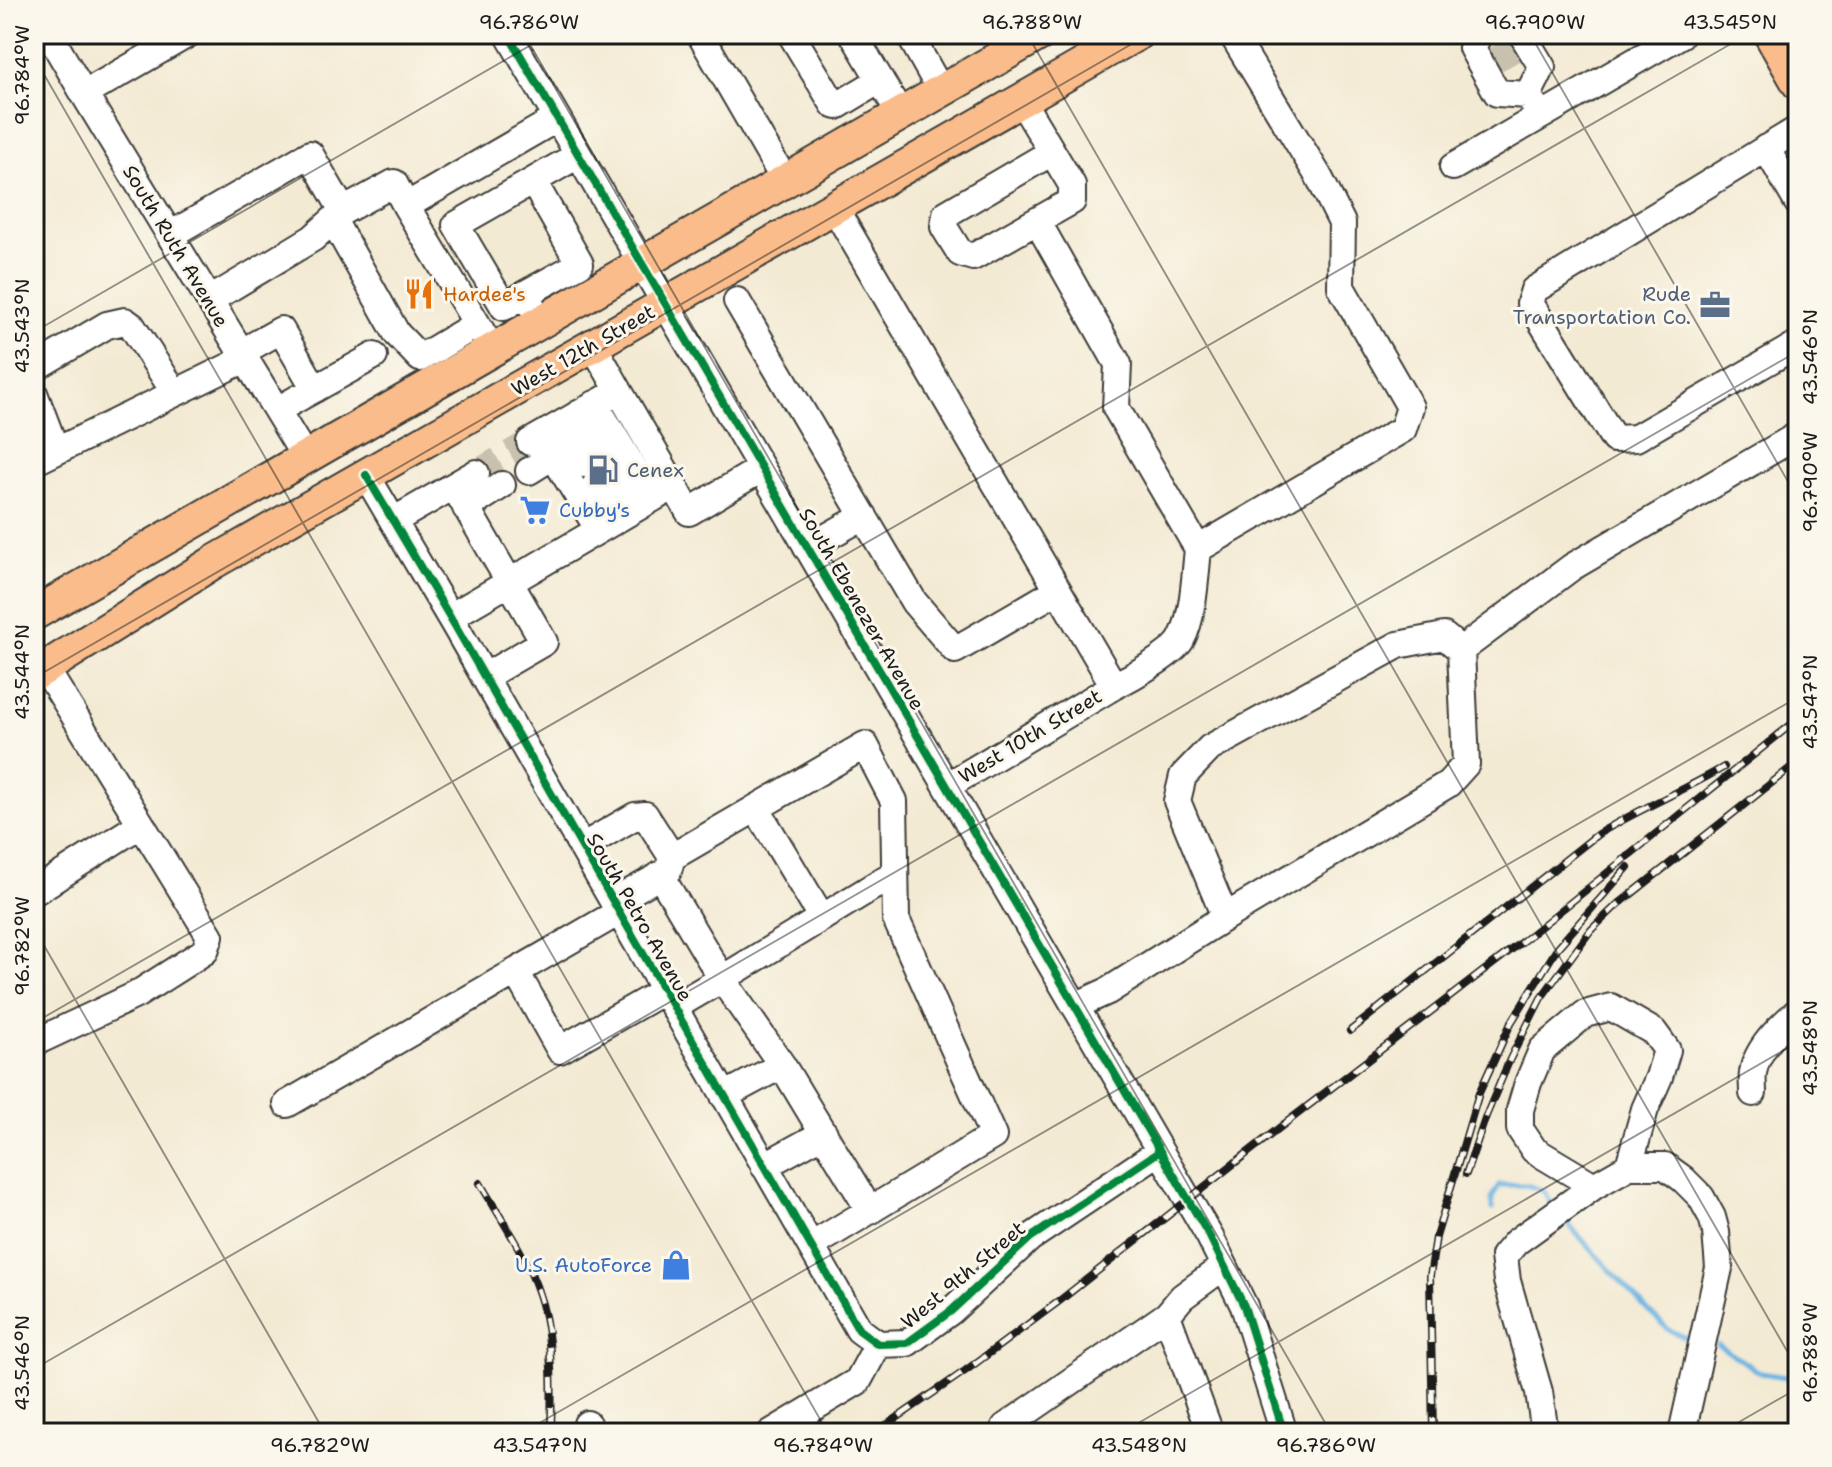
<svg xmlns="http://www.w3.org/2000/svg" width="1832" height="1467" font-family="'Shantell Sans',sans-serif">
  <style>
    .lines { fill: none; stroke-linecap: round; stroke-linejoin: round }
    .stream { stroke: #6bb4e3; stroke-width: 5 }
    .minor-tunnel { stroke: #c8c1ae; stroke-width: 26; stroke-dasharray: 26 13; stroke-linecap: butt }
    .minor-casing { stroke: #3c3b37; stroke-width: 30 }
    .major-casing { stroke: #3c3b37; stroke-width: 36 }
    .minor { stroke: #fff; stroke-width: 26 }
    .major { stroke: #f9bc8a; stroke-width: 32 }
    .rail-casing { stroke: #1c1c1c; stroke-width: 8 }
    .rail { stroke: #fbf7ec; stroke-width: 5; stroke-dasharray: 15; stroke-linecap: butt }
    .cycleway-casing { stroke: #fbf7ec; stroke-width: 13 }
    .cycleway { stroke: #00873e; stroke-width: 8 }
    .ticks { fill: none; stroke: #1c1c1c; stroke-width: 2; stroke-opacity: 0.45 }
    .labels { text-anchor: middle; dominant-baseline: central; stroke-width: 6; stroke-linejoin: round; paint-order: stroke }
    .street-label { font-size: 20px; fill: #1c1c1c; stroke: #fbf7ec }
    .food-label { font-size: 20px; fill: #c56008; stroke: #fbf7ec; text-anchor: start }
    .service-label { font-size: 20px; fill: #4e5e75; stroke: #fbf7ec; text-anchor: end }
    .shop-label { font-size: 20px; fill: #366cbe; stroke: #fbf7ec; text-anchor: start }
    .neatline { fill: none; stroke: #1c1c1c; stroke-width: 3 }
    .ticks-label { font-size: 20px; text-anchor: middle; fill: #1c1c1c }
  </style>
  <rect width="100%" height="100%" fill="#fbf7ec"/>
  <filter id="ink" filterUnits="userSpaceOnUse"><feTurbulence type="fractalNoise" baseFrequency=".0125" numOctaves="2"/><feDisplacementMap in="SourceGraphic" scale="16" xChannelSelector="R" yChannelSelector="G"/><feConvolveMatrix kernelMatrix="1 2 1 2 8 2 1 2 1" color-interpolation-filters="sRGB"/></filter>
  <filter id="wash" filterUnits="userSpaceOnUse"><feTurbulence type="fractalNoise" baseFrequency=".006" numOctaves="4" result="noise"/><feDisplacementMap in="SourceGraphic" scale="32" xChannelSelector="R" yChannelSelector="G"/><feGaussianBlur stdDeviation="1.8" result="paint"/><feColorMatrix in="noise" values="0 0 0 0 0 0 0 0 0 0 0 0 0 0 0 0 0 1.4 0 .05"/><feComposite in="paint" operator="in"/></filter>
  <g filter="url(#wash)">
    <rect width="100%" height="100%" fill="#f3ead3"/>
    <g class="lines">
      <path class="stream" d="M1492 1209V1197L1499 1185H1527L1544 1191 1551 1204
        M1566 1222 1649 1312 1669 1330 1687 1338
        M1718 1345 1761 1373 1798 1379"/>
    </g>
  </g>
  <g filter="url(#ink)">
    <g class="lines">
      <path class="minor-tunnel" d="M1506 39 1519 61
        M1490 48 1503 70
        M476 473 530 442"/>
      <g class="minor-casing">
        <path id="minor" d="M49 34 84 94 305 457
          M508 34 1210 1237 1244 1306 1284 1433
          M700 34 785 181
          M791 34 834 105 837 106 880 80
          M853 34 901 115
          M909 34 941 91
          M1479 34 1472 48 1497 93 1528 95
          M1522 34 1542 67 1528 95 1536 108
          M84 94 188 34
          M1021 100 1072 185V201L973 257 960 253 944 227 946 214 1052 152
          M1798 129 1534 290 1530 303 1614 439 1636 438 1798 344
          M1766 148 1798 203
          M1453 167 1682 34
          M834 207 1114 686
          M333 220 397 334 420 358 477 324
          M1037 221 1118 364 1116 408 1198 549
          M170 235 310 154 343 211
          M525 294 504 307 456 225 533 181
          M210 300 313 238 343 211 394 183 406 206
          M737 301 914 602 955 650 1058 590
          M541 322 525 294 580 264 533 181 578 155
          M492 349 406 206 556 119
          M242 352 281 330 315 389
          M34 368 107 325 125 321 132 326 175 393
          M34 393 56 451
          M595 404 652 499
          M277 410 374 356
          M578 414 602 453
          M560 425 583 464
          M541 436 599 530
          M530 442 619 391 593 345
          M34 462 245 359
          M529 471 553 456
          M613 473 635 509
          M366 475 454 624 859 1330 878 1344 907 1343 951 1311 1030 1238 1160 1151
          M596 484 617 519
          M454 486 544 642 484 677
          M674 486 689 512 761 469
          M466 508 502 485
          M393 521 476 473
          M807 548 864 516
          M450 617 674 486 619 391
          M1461 650 1572 567 1798 435
          M947 786 1114 686C1130 678 1172 655 1181 640 1194 616 1195 576 1198 549L1403 429 1410 407 1341 287 1342 223 1319 177 1232 34
          M756 808 822 918
          M582 847 635 816 645 815 672 857 668 871 613 902
          M672 857 865 745 894 801 896 919 993 1136 811 1246
          M660 875 722 979 674 1007
          M34 892 141 824
          M516 972 560 1050 665 990
          M1075 1006 1108 991 1225 917 1448 784 1466 764 1461 650 1444 636 1398 645 1210 748 1183 776 1177 801 1225 917
          M34 1039 40 1040 136 995 205 951 210 936 45 668
          M782 1065 870 1211
          M1753 1093C1753 1086 1752 1079 1753 1073 1756 1049 1781 1026 1798 1011
          M724 1096 782 1065 722 979 895 873
          M287 1104 619 912
          M764 1166 824 1133
          M1594 1186 1534 1150 1520 1129V1110L1528 1083 1542 1050 1585 1014 1611 1007 1654 1032 1667 1050 1659 1077 1645 1109 1629 1166
          M587 1424 593 1433
          M771 1433 858 1381 878 1344
          M1008 1433 1005 1427 1167 1315
          M1210 1433 1167 1315 1182 1297 1224 1266
          M1545 1433 1539 1392 1507 1281 1504 1256 1516 1242 1594 1186 1629 1166H1665L1683 1179 1701 1197 1712 1217 1716 1232 1719 1268 1682 1433"/>
      </g>
      <g class="major-casing">
        <path id="major" d="M1770 34 1798 83
          M34 614 1040 34
          M34 675 214 562 1137 34"/>
      </g>
      <use href="#minor" class="minor"/>
      <use href="#major" class="major"/>
      <g class="rail-casing">
        <path id="rail" d="M1350 1031 1598 834C1639 809 1683 791 1724 767
          M1466 1174 1486 1116 1510 1059 1541 998 1591 930 1615 907 1798 762
          M480 1183C502 1221 530 1260 542 1304 553 1343 552 1392 551 1433
          M875 1433 965 1371 1058 1302 1283 1125 1524 940 1798 719
          M1433 1433 1430 1276 1436 1237 1479 1093 1511 1023 1558 947 1628 867"/>
      </g>
      <use href="#rail" class="rail"/>
      <g class="cycleway-casing">
        <path id="cycleway" d="M508 34 1210 1237 1244 1306 1284 1433
          M366 475 454 624 859 1330 878 1344 907 1343 951 1311 1030 1238 1160 1151"/>
      </g>
      <use href="#cycleway" class="cycleway"/>
    </g>
  </g>
  <path class="ticks" d="M524 34 1331 1433M1027 34 1798 1370M1530 34 1798 499M34 57 828 1433M34 332 550 34M34 678 1149 34M34 928 325 1433M34 1023 1748 34M34 1369 1798 351M522 1433 1798 697M1121 1433 1798 1042M1720 1433 1798 1388"/>
  <defs>
    <g id="restaurant-bare" transform="scale(2.4)"><path d="M-5-6h1v4h1v-4h1v4h1v-4h1v5L-1.5 .5V6h-2V.5L-5-1ZM5-6V6H3V1.5H1.5Q1.5-4 5-6Z" fill="#e8710a" stroke="#fbf7ec" stroke-width="2.5" paint-order="stroke"/></g>
    <g id="office-bare" transform="scale(2.4)"><path d="M-6-3h4V-5.5h4V-3h4V5H-6ZM-1-4.5V-3h2v-1.5ZM-6 0V1H6V0Z" fill="#5c6f8a" stroke="#fbf7ec" stroke-width="2.5" paint-order="stroke"/></g>
    <g id="fuel-bare" transform="scale(2.4)"><path d="M-5.5-6h7V0h2V4h1.3V-2.5L3-4.5l.8-.8L6-3V5H2.5V1h-1V6h-7ZM-4.2-4.7v3.2H.2V-4.7Z" fill="#5c6f8a" stroke="#fbf7ec" stroke-width="2.5" paint-order="stroke"/></g>
    <g id="supermarket-bare" transform="scale(2.4)"><path d="M-6-5.5h2.5l.6 2H6L4.5 2H-2.5L-4.4-4H-6ZM-1.5 3.2a1.3 1.3 0 1 0 .1 0ZM3 3.2a1.3 1.3 0 1 0 .1 0Z" fill="#3f7fe0" stroke="#fbf7ec" stroke-width="2.5" paint-order="stroke"/></g>
    <g id="shop-bare" transform="scale(2.4)"><path d="M-5-2.5h2.3a2.7 3.5 0 0 1 5.4 0H5L5.5 6h-11ZM-1.5-2.5h3a1.5 2.3 0 0 0-3 0Z" fill="#3f7fe0" stroke="#fbf7ec" stroke-width="2.5" paint-order="stroke"/></g>
  </defs>
  <g fill-rule="evenodd">
    <use href="#restaurant-bare" x="419" y="294"/>
    <use href="#office-bare" x="1715" y="305"/>
    <use href="#fuel-bare" x="603" y="470"/>
    <use href="#supermarket-bare" x="535" y="510"/>
    <use href="#shop-bare" x="676" y="1265"/>
  </g>
  <g class="labels">
    <g class="street-label">
      <text transform="translate(176 246) rotate(59)">South Ruth Avenue</text>
      <text transform="translate(583 350) rotate(-30)">West 12th Street</text>
      <text transform="translate(862 609) rotate(60)">South Ebenezer Avenue</text>
      <text transform="translate(1030 736) rotate(-31)">West 10th Street</text>
      <text transform="translate(640 917) rotate(60)">South Petro Avenue</text>
      <text transform="translate(963 1275) rotate(-40)">West 9th Street</text>
    </g>
    <g class="food-label">
      <text x="443" y="294">Hardee's</text>
    </g>
    <g class="service-label">
      <text x="1691" y="294">Rude<tspan x="1691" dy="23">Transportation Co.</tspan></text>
      <text x="627" y="470" text-anchor="start">Cenex</text>
    </g>
    <g class="shop-label">
      <text x="559" y="510">Cubby's</text>
      <text x="652" y="1265" text-anchor="end">U.S. AutoForce</text>
    </g>
  </g>
  <rect width="1832" height="1467" fill="none" stroke="#fbf7ec" stroke-width="88"/>
  <rect x="44" y="44" width="1744" height="1379" class="neatline"/>
  <g class="ticks-label">
    <text x="529" y="29">96.786°W</text>
    <text x="1032" y="29">96.788°W</text>
    <text x="1535" y="29">96.790°W</text>
    <text x="1730" y="29">43.545°N</text>
    <text transform="translate(22 75) rotate(-90)" y="7">96.784°W</text>
    <text transform="translate(22 326) rotate(-90)" y="7">43.543°N</text>
    <text transform="translate(1810 357) rotate(-90)" y="7">43.546°N</text>
    <text transform="translate(1810 482) rotate(-90)" y="7">96.790°W</text>
    <text transform="translate(22 672) rotate(-90)" y="7">43.544°N</text>
    <text transform="translate(1810 702) rotate(-90)" y="7">43.547°N</text>
    <text transform="translate(22 946) rotate(-90)" y="7">96.782°W</text>
    <text transform="translate(1810 1048) rotate(-90)" y="7">43.548°N</text>
    <text transform="translate(1810 1353) rotate(-90)" y="7">96.788°W</text>
    <text transform="translate(22 1363) rotate(-90)" y="7">43.546°N</text>
    <text x="320" y="1452">96.782°W</text>
    <text x="540" y="1452">43.547°N</text>
    <text x="823" y="1452">96.784°W</text>
    <text x="1139" y="1452">43.548°N</text>
    <text x="1326" y="1452">96.786°W</text>
  </g>
</svg>
